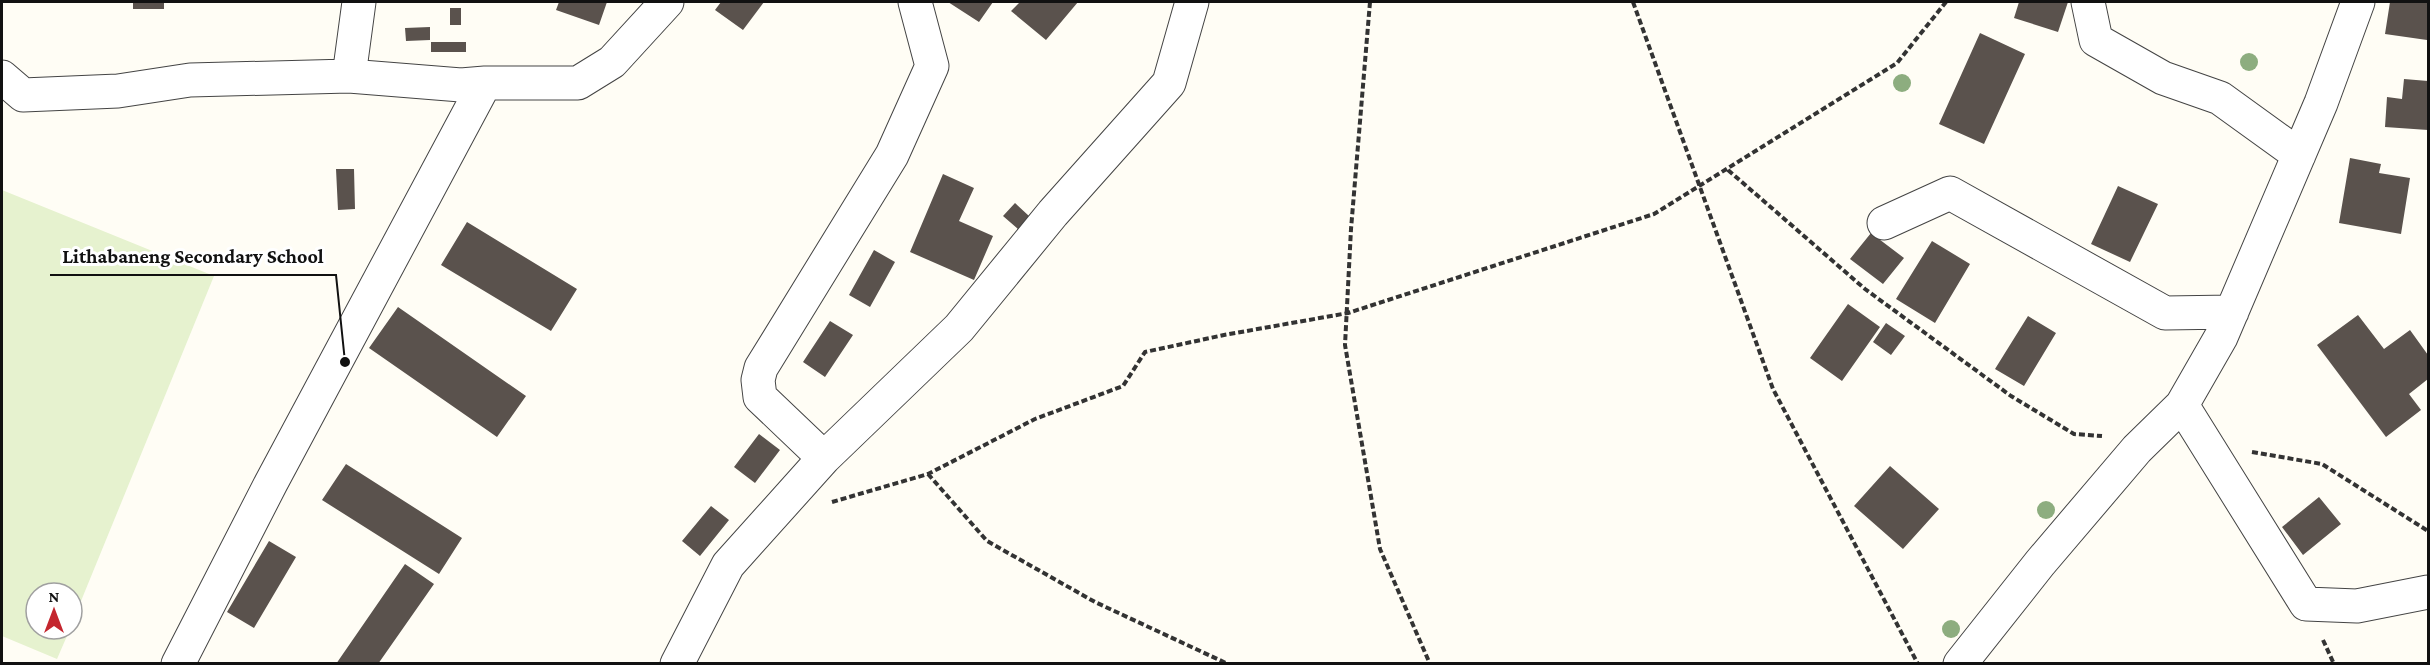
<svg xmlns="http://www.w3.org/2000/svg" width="2430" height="665" font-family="'Crimson Pro',serif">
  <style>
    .pitch { fill: #e6f2cf }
    .building { fill: #5a524d }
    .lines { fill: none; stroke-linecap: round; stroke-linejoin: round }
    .street-casing { stroke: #444; stroke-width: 35 }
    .path { stroke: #333; stroke-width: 4; stroke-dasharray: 6 3; stroke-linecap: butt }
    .street { stroke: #fff; stroke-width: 33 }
    .tree { fill: #8dad7f }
    .leader { fill: none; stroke: #111; stroke-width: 2 }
    .callout-dot { fill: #111; stroke: #fff; stroke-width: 2 }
    .callout-label { font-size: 20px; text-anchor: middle; font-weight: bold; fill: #111; stroke: #fff; stroke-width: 6; stroke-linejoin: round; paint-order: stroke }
  </style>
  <rect width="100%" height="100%" fill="#fffdf5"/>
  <path class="pitch" d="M2 190 214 276 72 623V593H36V629H70L57 659 2 636Z"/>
  <path class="building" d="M133 2H164V9H133Z
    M559 2H607L599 25 556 10Z
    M721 2H764L743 30 715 10Z
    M948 2H993L979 22Z
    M1020 2H1078L1046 40 1011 11Z
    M2019 2H2068L2058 32 2014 18Z
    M2390 2H2428L2427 40 2385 34Z
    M450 8H461V25H450Z
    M430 27V40L406 41 405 28Z
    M1980 33 2025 54 1984 144 1939 124Z
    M431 42H466V52H431Z
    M2404 79 2428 81V130L2385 127 2387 97 2402 99Z
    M2350 158 2381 164 2379 173 2410 178 2401 234 2339 223Z
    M336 169H354L355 209 338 210Z
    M943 174 974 188 959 221 993 236 974 280 910 252Z
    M2118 186 2158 204 2130 262 2091 244Z
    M1015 203 1029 216 1018 229 1003 216Z
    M467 222 577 289 551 331 441 265Z
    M1871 233 1904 258 1883 284 1850 259Z
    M1932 241 1970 264 1935 323 1896 299Z
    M874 250 895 262 870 307 849 295Z
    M1848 304 1880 327 1842 381 1810 358Z
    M398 307 526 396 497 437 369 348Z
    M2358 315 2384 349 2410 330 2428 355V379L2409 394 2421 410 2386 437 2317 345Z
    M2028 316 2056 333 2024 386 1995 369Z
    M830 321 853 335 825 377 803 362Z
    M1886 323 1905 336 1891 355 1873 342Z
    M759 434 780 450 755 483 734 467Z
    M346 464 462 538 439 574 322 500Z
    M1890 466 1939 509 1903 549 1854 506Z
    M2319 497 2341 524 2303 555 2282 527Z
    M711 506 729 520 700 556 682 541Z
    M269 541 296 557 254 628 227 612Z
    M405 564 434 584 378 664H336Z"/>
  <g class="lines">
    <g class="street-casing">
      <path id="street" d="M2088 2 2096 40 2163 78 2220 98 2299 155
        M349 76 359 2
        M2 77 23 95 118 91 190 80 349 76 461 85 485 83H578L612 62 667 2
        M1884 223 1950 193 2165 313 2232 312
        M2182 405 2306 604 2357 606 2428 592
        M824 458 760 397 758 380 761 368 892 155 932 66 915 2
        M178 664 271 483 485 83
        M677 664 728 565 824 458 959 328 1053 213 1169 83 1192 2
        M1960 664 2040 563 2137 449 2182 405 2221 337 2321 103 2358 2"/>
    </g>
    <path class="path" d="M1370 2 1351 229 1345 345 1380 549 1430 664
      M1633 2 1773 389 1918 664
      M1728 170 1865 289 2011 396 2074 434 2102 436
      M2252 452 2322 464 2428 531
      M928 474 987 541 1095 602 1228 664
      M832 502 928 474 1035 419 1123 386 1145 352 1224 335 1348 313 1654 214 1897 63 1946 2
      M2323 640 2334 664"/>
    <use href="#street" class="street"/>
  </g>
  <g class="tree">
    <circle cx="2249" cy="62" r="9"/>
    <circle cx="1902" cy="83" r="9"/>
    <circle cx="2046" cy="510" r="9"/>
    <circle cx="1951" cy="629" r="9"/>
  </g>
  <path class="leader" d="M345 362L336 275H50"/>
  <circle class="callout-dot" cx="345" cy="362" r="6"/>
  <g class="callout-label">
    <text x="193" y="263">Lithabaneng Secondary School</text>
  </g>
  <rect width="2430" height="665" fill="none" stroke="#111111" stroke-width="6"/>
  <g transform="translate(54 611)"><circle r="28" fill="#ffffff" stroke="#a0a0a0" stroke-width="1.5"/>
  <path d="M0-4.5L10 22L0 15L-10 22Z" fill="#c4262e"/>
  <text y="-9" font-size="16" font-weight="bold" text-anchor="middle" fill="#111111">N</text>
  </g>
</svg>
